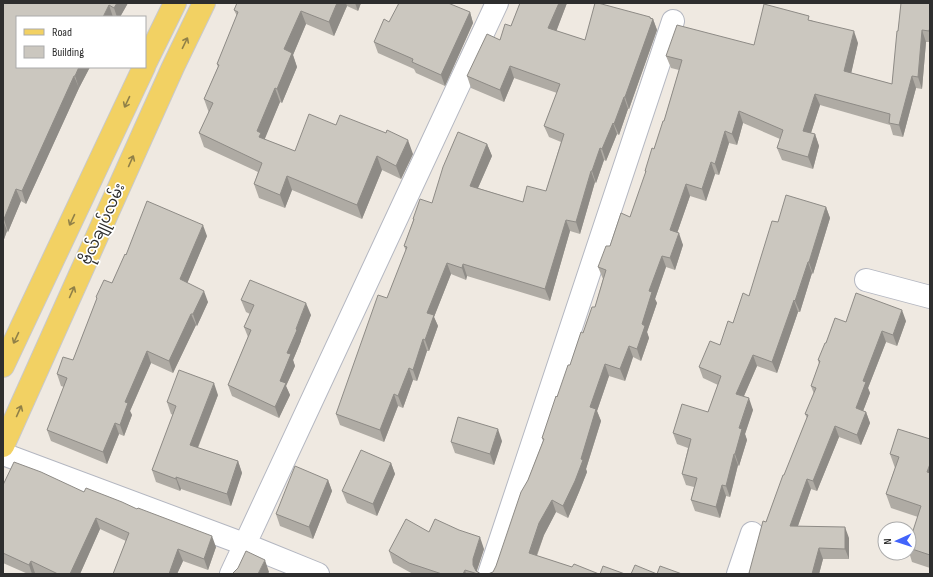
<svg xmlns="http://www.w3.org/2000/svg" width="933" height="577" font-family="'Sofia Sans Condensed','Noto Sans Myanmar',sans-serif">
  <style>
    .lines { fill: none; stroke-linecap: round; stroke-linejoin: round }
    .minor-casing { stroke: #b4b7c1; stroke-width: 24 }
    .major-casing { stroke: #c9c9c9; stroke-width: 24 }
    .minor { stroke: #fff; stroke-width: 22 }
    .major { stroke: #f2d163; stroke-width: 22 }
    .wall { fill: #afaba4 }
    .shaded-wall { fill: #8e8b86 }
    .building { fill: #cbc7bf; stroke: #8e8b86 }
    .oneway { stroke: #908048 }
    .labels { text-anchor: middle; dominant-baseline: central; stroke-width: 3.5; stroke-linejoin: round; paint-order: stroke }
    .street-label { font-size: 15px; fill: #2e2e2e; stroke: #fff }
  </style>
  <rect width="100%" height="100%" fill="#efe9e1"/>
  <g class="lines">
    <g class="minor-casing">
      <path id="minor" d="M866 280 930 297
        M3 454 244 544 318 574
        M231 574 497 3
        M489 574 673 21
        M738 574 752 533"/>
    </g>
    <g class="major-casing">
      <path id="major" d="M145 64 175 3
        M3 366 144 67
        M3 446 173 67 204 3"/>
    </g>
    <use href="#minor" class="minor"/>
    <use href="#major" class="major"/>
  </g>
  <path class="wall" d="M3 3H128L120 17H17L90 67 79 88 26 204 21 201 8 232 7 231 3 242Z
    M237 3H361L358 11 347 6 334 36 306 24 293 55 297 67 282 103 280 102 264 139 295 151 336 125 413 154 401 179 382 170 362 219 292 190 285 208 259 198 254 184 258 172 204 147 199 133 209 113 204 99 218 67 217 64 237 16 234 10Z
    M520 3H567L556 31 585 40 651 18 653 19 657 30 629 109H628L619 135 617 134 606 161 604 160 596 183 595 182 580 234 570 231 550 301 467 276 466 280 451 274 434 317 438 326 429 351H427L417 381 413 380 403 408 398 406 384 442 340 425 336 414 387 298 406 251 404 246 413 221V219L432 203 487 144 492 156 478 188 523 202 546 191 561 142 549 137 544 126 557 93 514 78 504 102 471 88 467 76 500 40 511 26Z
    M930 3V42H926L922 89 916 88 903 137 893 135 890 125 820 105 811 133 815 134 819 146 813 169 782 160 777 148 780 139 743 123 737 145 729 143 719 175 715 174 706 201 690 196 677 233 683 245 675 270 666 267 655 299 657 303 647 332 649 338 641 361 633 357 625 381 609 376 597 411 601 421 586 469 587 472 579 492 568 518 556 512 544 535 537 556 572 567 493 572 496 566 528 480 543 441 542 438 557 397 583 333 595 307 603 279 598 267 610 246 630 217 646 174 645 171 654 149 664 121 679 70 671 68 666 56 754 45 811 20 858 43 851 73 892 84 898 31Z
    M470 12 473 23 445 86 416 73 414 69 378 53 374 42 389 22Z
    M826 207 830 218 813 274 812 273 800 312H798L777 373 757 366 744 396 753 410 745 434 747 440 739 466 738 465 730 497 726 496 720 518 695 511 691 500 694 487 686 485 682 474 688 448 677 444 673 433 708 412 718 385 703 378 699 367 720 345 749 296 778 222Z
    M207 236 187 283 208 302 197 326 196 325 173 373 151 363 130 411 132 415 124 436 119 434 107 464 51 441 47 430 64 387 61 386 57 374 73 360 97 299 96 297 112 283 126 255Z
    M241 300 311 315 301 340V341L293 360 295 366 286 386 290 395 279 418 232 396 228 385 248 337 244 327 250 314 246 312Z
    M906 321 897 346 886 342 868 388 870 393 863 411 866 412 870 423 861 445 839 437 817 491 811 489 798 526 849 538V559H823L819 574H749V573L766 522 807 418 805 414 814 394 811 386 819 364 818 360 826 343 846 322Z
    M218 395 198 448 238 461 242 473 231 506 181 489 180 491 156 482 152 470 173 415 171 414 167 402Z
    M930 439V568L912 562 909 552V543L918 517 891 508 886 494 895 468 890 454Z
    M502 441 494 465 455 453 451 442Z
    M391 463 395 474 377 516 347 503 342 491Z
    M328 480 332 491 313 539 280 526 276 514Z
    M3 485 84 492 216 547 208 570 183 561 177 574H113L126 541 100 529 80 574H38L35 573 34 574H28L3 563Z
    M429 532 484 549 477 570V572L481 574H413L393 563 389 551Z"/>
  <path class="shaded-wall" d="M117 3H128L120 17H117L114 8Z
    M337 3H346L347 6 334 36 329 22Z
    M355 3H361L358 11Z
    M559 3H567L553 40 548 28Z
    M109 5 113 17H103Z
    M301 11 306 24 293 55 297 67 282 103 277 89 284 49Z
    M470 12 473 23 445 86 441 75Z
    M650 17 652 21 653 19 657 30 629 109 625 97Z
    M922 30 926 42 922 89 918 77Z
    M854 31 858 43 849 83 844 71Z
    M510 66 514 78 504 102 500 90Z
    M79 67H90L79 88 75 76Z
    M74 76 79 88 26 204 22 191Z
    M912 76 916 88 903 137 899 125Z
    M275 88 280 102 264 141V151L257 131Z
    M815 94 820 105 808 142 803 131Z
    M624 97 628 109 619 135 614 124Z
    M739 111 743 123 737 145 732 134Z
    M613 123 617 134 606 161 602 149Z
    M725 131 729 143 719 175 715 164Z
    M815 134 819 146 813 169 808 157Z
    M408 140 413 154 401 179 396 166Z
    M487 144 492 156 474 197 470 186Z
    M600 148 604 160 596 183 592 171Z
    M377 156 382 170 362 219 357 205Z
    M711 162 715 174 706 201 702 189Z
    M591 171 595 182 580 234 576 222Z
    M287 176 292 190 285 208 280 195Z
    M686 184 690 196 674 242 670 230Z
    M16 189 21 201 8 232 4 219Z
    M826 207 830 218 813 274 809 262Z
    M3 220 7 231 3 242Z
    M566 220 570 231 550 301 545 289Z
    M203 225 207 236 184 291 180 279Z
    M679 233 683 245 675 270 670 258Z
    M662 256 666 267 655 299 657 303 647 332 649 338 641 361 637 349 649 291Z
    M808 262 812 273 800 312 795 301Z
    M447 263 451 274 434 317 438 326 429 351 425 340 427 313Z
    M463 264 467 276 466 280 462 268Z
    M204 291 208 302 197 326 193 314Z
    M794 300 798 312 777 373 772 362Z
    M306 303 311 315 301 340V341L293 360 295 366 286 386 290 395 279 418 275 407 280 381 287 353Z
    M902 310 906 321 897 346 893 335Z
    M191 314 196 325 173 373 169 361Z
    M882 331 886 342 868 388 870 393 860 419 856 408 863 381Z
    M423 339 427 351 417 381 413 370Z
    M629 346 633 357 625 381 620 369Z
    M147 351 151 363 130 411 132 415 124 436 120 425 125 402Z
    M753 355 757 366 740 405 736 394Z
    M605 364 609 376 597 411 601 421 586 469 587 472 579 492 568 518 563 506 590 407Z
    M409 368 413 380 403 408 398 396Z
    M214 383 218 395 194 457 190 445Z
    M394 394 398 406 384 442 380 430Z
    M749 398 753 410 745 434 747 440 739 466 735 454 739 428Z
    M866 412 870 423 861 445 857 435Z
    M115 423 119 434 107 464 103 452Z
    M835 426 839 437 817 491 813 481Z
    M498 429 502 441 494 465 490 454Z
    M734 454 738 465 730 497 726 486Z
    M238 461 242 473 231 506 227 494Z
    M391 463 395 474 377 516 373 504Z
    M930 464V479L927 472Z
    M176 477 181 489 180 491 176 479Z
    M807 479 811 489 794 537 790 526Z
    M328 480 332 491 313 539 309 527Z
    M722 485 726 496 720 518 716 507Z
    M552 500 556 512 544 535 533 565 529 553 539 523Z
    M96 518 100 529 80 574H70Z
    M845 527 849 538V559L845 549Z
    M212 536 216 547 208 570 204 559Z
    M480 537 484 549 477 570V574L473 565V559Z
    M819 548 823 559 819 574H812Z
    M178 549 183 561 177 574H169Z
    M265 560 269 572 268 574H258Z
    M31 561 35 573 34 574H32L29 565Z
    M465 570 466 574H463Z"/>
  <path class="building" d="M3 3H117L114 8 109 5 103 17H17V67H79L75 76H74L22 191 16 189 4 219H3Z
    M237 3H337L329 22 301 11 284 49 292 53 277 89 275 88 257 131 261 133 259 137 295 151 309 114 336 125 340 115 386 133 387 130 408 140 396 166 377 156 357 205 287 176 280 195 254 184 262 163 199 133 213 103 204 99 219 65 217 64 238 12 234 10Z
    M399 3H448L470 12 441 75 412 62 413 59 374 42 384 19 389 22Z
    M520 3H559L548 28 585 40 595 3H598L650 17V18L653 19 625 97H624L614 124 613 123 602 149 600 148 592 171H591L576 222 566 220 545 289 463 264 462 268 447 263 427 313 434 315 425 340 423 339 413 370 409 368 398 396 394 394 380 430 336 414 378 295 387 298 407 247 404 246 414 219H413L420 199 432 203 443 167 458 132 487 144 470 186 523 202 527 186 546 191 564 134 544 126 560 84 510 66 500 90 467 76 487 34 500 40 505 24 511 26Z
    M901 3H930V27L929 31 922 30 918 77 912 76 899 125 889 123 890 114 815 94 803 131 815 134 808 157 777 148 783 130 739 111 732 134 725 131 715 164 711 162 702 189 686 184 670 230 679 233 670 258 662 256 649 291 652 292 642 324 645 326 637 349 629 346 620 369 605 364 590 407 596 409 581 459 583 460 575 481 563 506 552 500 539 523 529 553 572 567 574 564 599 574H488L493 572 496 566 521 492 528 480 544 439 542 438 556 396 557 397 568 365H570L581 332 583 333 592 307H595L606 270 598 267 606 246H610L621 213 630 217 646 171H645L652 148 654 149 663 121H664L682 60 666 56 677 25 754 45 764 4 809 16 808 20 854 31 844 71 892 84 897 31H898Z
    M786 195 826 207 809 262H808L795 301 794 300 772 362 753 355 736 394 749 398 739 428 742 429 735 454H734L726 486 722 485 716 507 691 500 697 478 682 474 691 439 673 433 682 404 708 412 721 376 699 367 710 341 720 345 728 321 733 323 743 293 749 296 772 221 778 222Z
    M147 201 203 225 180 279 204 291 193 314H191L169 361 147 351 125 402 128 403 120 425 115 423 103 452 47 430 67 378 57 374 63 357 73 360 97 298 96 297 104 280 112 283 125 254 126 255Z
    M250 280 306 303 296 329 297 330 287 353 291 354 280 381 286 383 275 407 228 385 251 330 244 327 254 305 241 300Z
    M856 293 902 310 893 335 882 331 863 381 866 382 856 408 866 412 857 435 835 426 813 481 807 479 790 526 845 527V549L819 548 812 574H752L749 573 763 521 766 522 783 475H784L808 415 805 414 816 388 811 386 820 361 818 360 825 343H826L835 318 846 322Z
    M179 370 214 383 190 445 238 461 227 494 176 477V479L152 470 176 406 167 402Z
    M458 417 498 429 490 454 451 442Z
    M898 429 930 439V464L927 472 930 473V555L909 548V543L921 506 886 494 899 457 890 454Z
    M361 450 391 463 373 504 342 491Z
    M14 462 41 472 84 492 86 488 122 502 137 509 138 508 212 536 204 559 178 549 169 574H113L129 533 96 518 70 574H58L31 561 29 565 3 553V485Z
    M295 466 328 480 309 527 276 514Z
    M406 519 429 532 435 519 459 530 480 537 473 559V565L476 571 481 574H478L465 570 463 574H442L409 563 389 551Z
    M246 551 265 560 258 574H232L238 568Z
    M635 565 657 574 660 566 682 574H631Z
    M603 566 625 574H600Z"/>
  <defs><path id="oneway-shaft" d="M-6 0H5M1.5-3L5.5 0L1.5 3" fill="none" stroke-width="1.6" stroke-linecap="round" stroke-linejoin="round"/></defs>
  <g class="oneway">
    <use href="#oneway-shaft" transform="translate(185 43) rotate(-64)"/>
    <use href="#oneway-shaft" transform="translate(127 102) rotate(115)"/>
    <use href="#oneway-shaft" transform="translate(131 161) rotate(-66)"/>
    <use href="#oneway-shaft" transform="translate(72 220) rotate(115)"/>
    <use href="#oneway-shaft" transform="translate(72 292) rotate(-66)"/>
    <use href="#oneway-shaft" transform="translate(16 338) rotate(115)"/>
    <use href="#oneway-shaft" transform="translate(19 411) rotate(-66)"/>
  </g>
  <g class="labels">
    <g class="street-label">
      <text transform="translate(103 224) rotate(-66)">ဗိုလ်ချုပ်လမ်း</text>
    </g>
  </g>
  <rect width="933" height="577" fill="none" stroke="#2e2e2e" stroke-width="8"/>
  <rect x="16" y="16" width="130" height="52" fill="#ffffff" stroke="#ababab"/>
  <rect x="24" y="29" width="20" height="6" fill="#f2d163" stroke="#ababab"/>
  <text x="52" y="36" font-size="12" fill="#2e2e2e">Road</text>
  <rect x="24" y="46" width="20" height="12" fill="#cbc7bf" stroke="#ababab"/>
  <text x="52" y="56" font-size="12" fill="#2e2e2e">Building</text>
  <g transform="translate(897 541) rotate(267)"><circle r="19" fill="#ffffff" stroke="#ababab"/>
  <path d="M0-3L7 15L0 10L-7 15Z" fill="#4264fb"/>
  <text y="-6" font-size="11" font-weight="bold" text-anchor="middle" fill="#2e2e2e">N</text>
  </g>
</svg>
